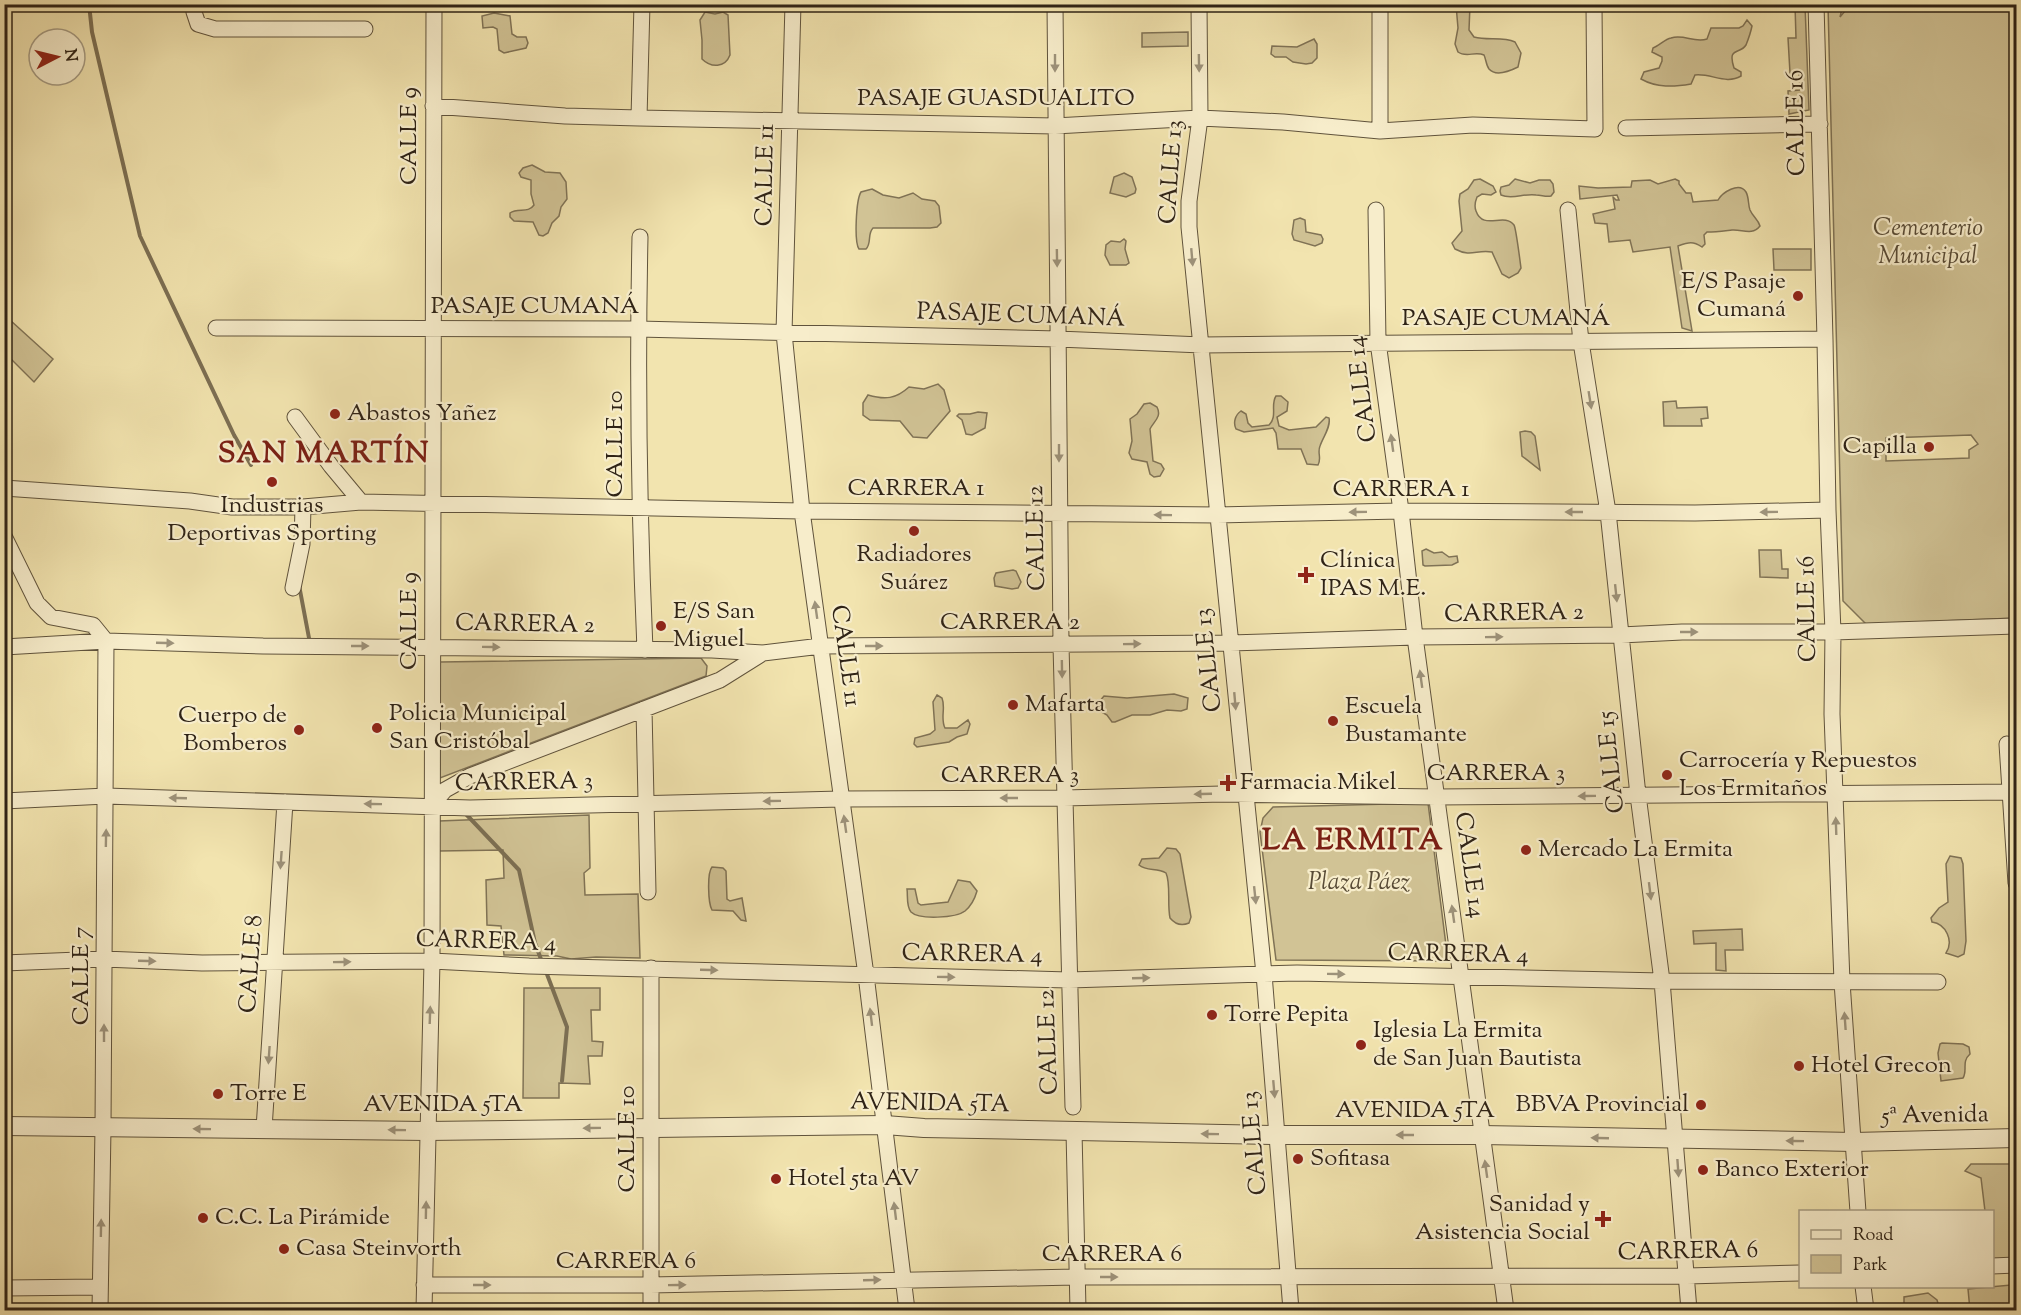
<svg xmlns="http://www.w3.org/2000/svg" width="2021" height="1315" font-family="'Sorts Mill Goudy',serif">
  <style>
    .green { fill: #d1c395; stroke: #807356; stroke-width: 1.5; fill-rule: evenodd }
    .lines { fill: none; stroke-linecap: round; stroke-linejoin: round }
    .stream { stroke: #7c6f53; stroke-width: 4 }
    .minor-casing { stroke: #60533c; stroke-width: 17 }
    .tertiary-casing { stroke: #60533c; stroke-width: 20 }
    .minor { stroke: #f7edcb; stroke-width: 15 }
    .tertiary { stroke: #f7edcb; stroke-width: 18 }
    .oneway { fill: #9d927a }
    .poi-dot { fill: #8f2418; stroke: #f7edcb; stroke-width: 2 }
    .labels { text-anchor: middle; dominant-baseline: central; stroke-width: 4.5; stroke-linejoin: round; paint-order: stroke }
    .street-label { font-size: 24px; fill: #2f2316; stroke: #f7edcb }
    .park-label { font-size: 24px; font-style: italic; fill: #584b36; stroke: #f7edcb }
    .poi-label { font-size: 24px; fill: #2f2316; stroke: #f7edcb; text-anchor: start }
    .district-label { font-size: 30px; font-weight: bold; letter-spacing: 1.5px; fill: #7a1f14; stroke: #f7edcb }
  </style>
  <rect width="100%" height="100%" fill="#f2e4af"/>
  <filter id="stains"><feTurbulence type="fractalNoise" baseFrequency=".00333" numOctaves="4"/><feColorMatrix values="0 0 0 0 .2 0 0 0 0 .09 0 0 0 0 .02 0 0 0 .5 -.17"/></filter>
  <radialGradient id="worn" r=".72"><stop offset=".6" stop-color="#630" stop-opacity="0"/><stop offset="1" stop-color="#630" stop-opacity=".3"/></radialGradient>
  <path class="green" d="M1456 5H1470L1469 30 1474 37C1488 41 1502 36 1515 42L1521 53 1518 67C1510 71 1496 77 1489 69 1486 65 1486 59 1484 55 1475 51 1466 58 1458 52L1455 44 1458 28Z
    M1795 5H1805L1809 110 1789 114 1788 91 1800 90 1799 73H1790L1788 38H1796Z
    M1828 5H1843L1840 17 1850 5H2016V618L1866 624 1843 601ZM1971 435 1978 444 1969 450V458L1886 461V438Z
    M705 12 715 14 723 12 728 15 730 55C725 68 711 68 702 59V40L700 20Z
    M494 13 510 16 512 34 517 37H526L528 43 526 48 504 53 499 50 497 29 493 27 483 28 482 16Z
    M1747 20 1752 26C1751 31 1748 40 1746 45 1740 55 1727 46 1734 68L1741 72V76C1726 85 1711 73 1695 75L1691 84C1674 87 1657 88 1641 79L1644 72 1659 68 1662 61V57L1652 52 1653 48C1659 46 1665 39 1671 38 1684 34 1694 43 1707 39L1711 28H1739L1743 26Z
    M1188 32V46L1142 47V33Z
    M1314 39 1317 44V58L1312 63 1306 64 1293 62 1286 57H1275L1271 54 1272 46 1297 47Z
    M532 165 545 172 560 173 566 182 567 199 561 207 559 216 552 223 548 233 543 236 539 235 533 222 514 221 510 217V213C518 207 528 214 534 205L531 194V180L521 177 519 173 523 168Z
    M1124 173 1132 177 1136 189 1135 193 1126 197 1110 193 1114 177Z
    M1480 179 1493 186 1496 192 1491 195 1482 194 1477 197C1475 202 1474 206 1476 211 1483 231 1504 212 1514 225 1516 228 1520 261 1521 268L1518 273 1509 278 1502 274 1492 252C1476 249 1472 258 1455 249L1452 243 1462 231 1459 201 1460 194 1468 189 1474 180Z
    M1515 179 1530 183 1539 180H1550L1553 184 1554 192 1551 196C1545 197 1542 195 1536 195 1524 193 1512 200 1501 195L1500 191 1501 187 1509 185Z
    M1675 179 1679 181V184L1686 193H1691L1693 202 1718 200C1722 193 1739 181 1746 192 1749 197 1748 205 1750 210 1753 217 1758 219 1760 226 1752 236 1742 229 1732 230 1723 231 1716 232 1707 232L1704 235 1705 244 1702 247C1693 241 1689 242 1678 246L1692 331 1682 328 1670 247 1633 252 1630 240 1609 242 1607 224 1595 223 1593 214 1615 209 1613 197 1616 200H1619L1617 195 1580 199 1579 186 1598 188 1631 187 1632 181 1650 180 1658 184Z
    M872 189 883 195 899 198 913 193 922 199 935 201 939 206 941 223 937 227 930 228H873C867 234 872 243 866 249H859C854 242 856 200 861 192Z
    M1300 218 1305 220 1306 232 1321 235 1323 239 1322 243 1315 246 1294 240 1292 234 1294 220Z
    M1124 239 1126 241 1125 249 1129 263 1126 265H1110L1105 255 1106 245 1111 241 1120 242Z
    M1773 249H1811V270H1774Z
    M10 320 53 359 34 382 5 353V325Z
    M938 384 944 390 950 411 927 438 913 437 900 421 870 420 863 415V403L868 395C885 400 896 399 909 387L924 389Z
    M1276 396H1281L1288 402 1287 411 1277 417 1279 426 1289 430 1316 427 1326 417 1329 418C1331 427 1323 437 1320 446 1317 453 1322 458 1318 465L1307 464 1301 449H1278L1276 433 1273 428 1244 432 1236 429C1233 423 1235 415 1241 411L1246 414 1248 423 1252 427 1269 425C1278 416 1270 405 1276 396Z
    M1676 401 1677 408 1707 407 1708 418 1701 419 1702 426H1664L1663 402Z
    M1150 403 1157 407C1162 417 1154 421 1150 429L1153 461 1161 464 1164 469 1160 476 1154 477 1150 474 1147 462 1132 459 1129 453 1132 441 1130 419 1137 414 1144 404Z
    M978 412 987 413 985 428 972 435 966 434 962 420 957 416 959 414H970Z
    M1525 431 1531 432 1535 436 1540 470 1522 456 1520 432Z
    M1426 549 1434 553 1442 552 1449 557 1457 556 1458 562 1452 565 1425 566 1423 565 1422 551Z
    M1759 550H1781L1782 569H1788V578L1760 577Z
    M1013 570 1016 571 1021 582 1018 588 1012 589 995 586 994 578 996 573Z
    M701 658 707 666 706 676 440 778V662Z
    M1174 694 1188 698 1187 709 1181 711 1167 710 1150 715H1132L1115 722H1112L1107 715 1100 711 1099 702 1104 696 1127 698Z
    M937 695 942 698C946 708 940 718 945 728H957L968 720 970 724 967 734 957 737 949 742 917 747 914 744 915 738 930 734 935 730 933 702Z
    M1428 803 1448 961 1276 960 1260 832 1263 818 1273 807Z
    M589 815 590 868 584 873 585 895 638 894 640 958 596 957 571 959 557 956 504 955 501 926 487 925 486 880 504 878 503 850 439 851V821Z
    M1167 848 1176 849 1180 854 1191 917 1189 923C1182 926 1175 924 1170 918 1167 904 1171 884 1166 873 1157 867 1147 872 1139 865L1142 859 1159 858Z
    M1950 856 1961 858 1963 864 1966 941 1964 954 1958 957 1946 953C1954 941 1946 924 1932 922L1931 918 1939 908 1948 902 1946 864Z
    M712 867 723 868 726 871 727 899 730 901 742 898 746 921 741 920 733 911 712 910C708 903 707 873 712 867Z
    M958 880 970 882 977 891C975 898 971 906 965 911 956 918 919 920 911 912 906 906 908 896 907 889H915L918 903 921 905 948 902Z
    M1742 929 1743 950H1725L1726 971 1716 970V943L1694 944 1693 931Z
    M524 988H600V1010H591L592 1041 603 1042 602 1056H588L590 1084 559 1083V1098H523Z
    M1942 1043 1963 1044 1969 1047 1970 1054C1961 1062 1968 1070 1963 1078L1941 1081 1938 1053 1940 1044Z
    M1971 1164H2016V1244L2013 1258 1993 1260 1992 1212 1985 1211 1981 1178 1965 1171Z
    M2011 1285 2014 1310H1970L1968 1289Z
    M1928 1293 1937 1300 1940 1310H1923L1922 1305 1911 1310 1904 1305V1297Z"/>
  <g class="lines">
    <path class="stream" d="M89 4 92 32 140 236 234 435 251 465
      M299 585 309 638
      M464 812 519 870 535 943 542 962
      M545 969 567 1027 562 1081"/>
    <g class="minor-casing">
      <path id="minor" d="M197 4 194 12 198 24 215 29H365
        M793 4 784 333 802 511 866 975 907 1310
        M1055 4 1061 645 1073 1107
        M1199 4 1200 118 1189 201V227L1264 974 1291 1310
        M1380 4V131
        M1816 4 1825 339 1828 510 1833 632 1832 714 1842 982 1858 1212
        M433 106 565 116 639 118 1055 126 1200 118 1283 122 1380 131 1473 125 1595 129 1594 4
        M639 118 642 4
        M1626 128 1820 124
        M1376 210 1378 342 1401 511 1415 637 1506 1310
        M1568 210 1581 342 1608 512 1638 795 1662 981 1689 1310
        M640 237C637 375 639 512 645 650
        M216 328 638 329 1058 339 1202 345 1825 339
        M295 417 331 466 361 502
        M4 488 190 501 232 507H303L361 502 802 511 1217 515 1401 511 1695 513 1828 510
        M4 536 37 603 51 617 93 625 106 641
        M293 588 302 544 303 507
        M4 647 106 641 263 646 712 650 763 653 821 646 1230 643 1415 637 1621 635 1682 632H1833L2016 626
        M644 709 648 892
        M2007 744 2016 883
        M4 801 106 796 470 808 841 799 1064 798 1222 794 1437 797 2016 792
        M432 805 445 790 470 776 720 680 763 653
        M4 963 104 959 202 963 432 961 529 966 1069 980 1297 973 1662 981 1938 982
        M651 968V1310
        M264 1129 285 802
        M1074 1131 1078 1310
        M1992 1266 2016 1265
        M424 1285H650L1076 1277 1687 1276 1800 1273
        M1863 1286 1866 1310
        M4 1288 100 1287
        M100 1310 103 1128 106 641
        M424 1310 432 961 434 4"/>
    </g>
    <g class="tertiary-casing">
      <path id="tertiary" d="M4 1126 427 1131 885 1125 924 1128 1278 1135H1481L1854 1142 2016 1138"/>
    </g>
    <use href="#minor" class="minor"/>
    <use href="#tertiary" class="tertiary"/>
  </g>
  <defs><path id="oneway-solid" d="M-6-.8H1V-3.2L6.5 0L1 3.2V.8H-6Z" transform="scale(1.5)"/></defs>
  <g class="oneway">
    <use href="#oneway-solid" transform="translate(1055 63) rotate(90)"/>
    <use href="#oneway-solid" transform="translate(1199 63) rotate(89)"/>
    <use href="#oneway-solid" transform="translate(1192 257) rotate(85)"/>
    <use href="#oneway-solid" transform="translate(1057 258) rotate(89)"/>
    <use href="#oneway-solid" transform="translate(1590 400) rotate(81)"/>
    <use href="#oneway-solid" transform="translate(1392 443) rotate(-98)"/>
    <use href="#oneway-solid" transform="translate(1059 453) rotate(90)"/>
    <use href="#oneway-solid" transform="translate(1358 512) rotate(179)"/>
    <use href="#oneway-solid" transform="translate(1574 512) rotate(-180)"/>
    <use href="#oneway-solid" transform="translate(1769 512) rotate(179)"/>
    <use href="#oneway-solid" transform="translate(1163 515) rotate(-179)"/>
    <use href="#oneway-solid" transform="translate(1616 593) rotate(84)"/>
    <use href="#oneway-solid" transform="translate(816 610) rotate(-98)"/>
    <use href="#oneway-solid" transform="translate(1689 632)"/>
    <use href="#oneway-solid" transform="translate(1494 637) rotate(-1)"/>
    <use href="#oneway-solid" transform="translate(165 643) rotate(2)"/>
    <use href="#oneway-solid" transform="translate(1132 644) rotate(-1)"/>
    <use href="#oneway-solid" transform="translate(360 646)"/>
    <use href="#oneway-solid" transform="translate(874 646)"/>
    <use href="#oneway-solid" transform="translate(491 647) rotate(1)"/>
    <use href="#oneway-solid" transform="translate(1062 669) rotate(89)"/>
    <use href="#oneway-solid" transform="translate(1421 679) rotate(-98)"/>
    <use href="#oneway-solid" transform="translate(1235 701) rotate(85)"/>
    <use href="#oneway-solid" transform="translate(1203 794) rotate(178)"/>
    <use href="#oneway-solid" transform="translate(1587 796) rotate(179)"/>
    <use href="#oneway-solid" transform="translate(178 798) rotate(-178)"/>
    <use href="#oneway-solid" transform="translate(1009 798) rotate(180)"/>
    <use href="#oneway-solid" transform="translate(772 801) rotate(179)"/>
    <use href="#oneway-solid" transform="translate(373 804) rotate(-179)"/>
    <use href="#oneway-solid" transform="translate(845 824) rotate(-98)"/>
    <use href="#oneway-solid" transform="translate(1836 826) rotate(-92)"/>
    <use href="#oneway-solid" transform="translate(106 838) rotate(-89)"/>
    <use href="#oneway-solid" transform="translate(281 860) rotate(94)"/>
    <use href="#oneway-solid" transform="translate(1650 891) rotate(83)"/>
    <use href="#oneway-solid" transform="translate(1255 895) rotate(84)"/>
    <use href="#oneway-solid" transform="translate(1453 914) rotate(-98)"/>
    <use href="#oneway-solid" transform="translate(147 961) rotate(2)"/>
    <use href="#oneway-solid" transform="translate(342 962) rotate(-1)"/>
    <use href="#oneway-solid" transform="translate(709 970) rotate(2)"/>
    <use href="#oneway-solid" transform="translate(1336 974) rotate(1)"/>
    <use href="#oneway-solid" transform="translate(946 977) rotate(1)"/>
    <use href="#oneway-solid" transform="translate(1141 978) rotate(-2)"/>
    <use href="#oneway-solid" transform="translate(430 1015) rotate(-88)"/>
    <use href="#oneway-solid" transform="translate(871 1017) rotate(-97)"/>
    <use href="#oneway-solid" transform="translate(1845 1021) rotate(-94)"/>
    <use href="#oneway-solid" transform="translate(104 1033) rotate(-90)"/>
    <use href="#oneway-solid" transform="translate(269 1055) rotate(94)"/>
    <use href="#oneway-solid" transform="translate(1274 1089) rotate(85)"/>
    <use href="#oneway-solid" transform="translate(592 1128) rotate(179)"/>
    <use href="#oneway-solid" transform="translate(202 1129) rotate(-179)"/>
    <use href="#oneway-solid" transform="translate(397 1130) rotate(-179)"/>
    <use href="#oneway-solid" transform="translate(1210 1134) rotate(-179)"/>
    <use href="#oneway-solid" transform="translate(1405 1135) rotate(180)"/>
    <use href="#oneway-solid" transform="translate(1600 1138) rotate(-178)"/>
    <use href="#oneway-solid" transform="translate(1795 1141) rotate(-179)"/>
    <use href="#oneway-solid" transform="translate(1678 1168) rotate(86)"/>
    <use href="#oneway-solid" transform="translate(1486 1169) rotate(-98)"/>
    <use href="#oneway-solid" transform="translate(426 1210) rotate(-89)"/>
    <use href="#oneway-solid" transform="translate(895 1211) rotate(-97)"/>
    <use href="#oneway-solid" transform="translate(101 1228) rotate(-89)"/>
    <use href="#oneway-solid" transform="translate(1109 1277)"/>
    <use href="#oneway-solid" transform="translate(872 1280) rotate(-2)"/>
    <use href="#oneway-solid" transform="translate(482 1285)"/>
    <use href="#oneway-solid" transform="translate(677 1285) rotate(-1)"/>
  </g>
  <g class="poi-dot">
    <circle cx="1798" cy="296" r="6"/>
    <circle cx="335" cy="414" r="6"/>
    <circle cx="1929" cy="447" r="6"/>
    <circle cx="272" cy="482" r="6"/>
    <circle cx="914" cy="531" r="6"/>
    <path d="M1303 566h6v6h6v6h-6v6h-6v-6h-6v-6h6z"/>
    <circle cx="661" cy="626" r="6"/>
    <circle cx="1013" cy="705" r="6"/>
    <circle cx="1333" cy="721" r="6"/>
    <circle cx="377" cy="728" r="6"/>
    <circle cx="299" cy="730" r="6"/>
    <circle cx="1667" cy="775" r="6"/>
    <path d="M1225 774h6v6h6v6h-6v6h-6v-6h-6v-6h6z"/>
    <circle cx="1526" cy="850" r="6"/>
    <circle cx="1212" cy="1015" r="6"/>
    <circle cx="1361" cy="1045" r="6"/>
    <circle cx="1799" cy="1066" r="6"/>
    <circle cx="218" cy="1094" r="6"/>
    <circle cx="1701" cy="1105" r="6"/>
    <circle cx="1298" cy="1159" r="6"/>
    <circle cx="1703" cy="1170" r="6"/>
    <circle cx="776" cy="1179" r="6"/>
    <circle cx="203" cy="1218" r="6"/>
    <path d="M1600 1210h6v6h6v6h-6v6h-6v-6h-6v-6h6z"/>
    <circle cx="284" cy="1249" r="6"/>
  </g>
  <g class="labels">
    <g class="street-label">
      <text x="996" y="99">PASAJE GUASDUALITO</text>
      <text transform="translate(1797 123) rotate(-91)">CALLE 16</text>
      <text transform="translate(410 136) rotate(-90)">CALLE 9</text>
      <text transform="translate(1172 172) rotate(-86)">CALLE 13</text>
      <text transform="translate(766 175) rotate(-89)">CALLE 11</text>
      <text x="535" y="307">PASAJE CUMANÁ</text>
      <text transform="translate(1021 316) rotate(2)">PASAJE CUMANÁ</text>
      <text x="1506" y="319">PASAJE CUMANÁ</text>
      <text transform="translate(1363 389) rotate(-97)">CALLE 14</text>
      <text transform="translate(616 444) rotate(-90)">CALLE 10</text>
      <text x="916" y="489">CARRERA 1</text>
      <text x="1401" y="490">CARRERA 1</text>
      <text transform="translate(1037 538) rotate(-91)">CALLE 12</text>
      <text transform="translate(1808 609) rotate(-91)">CALLE 16</text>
      <text transform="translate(1514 614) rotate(-1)">CARRERA 2</text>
      <text transform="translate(410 621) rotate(-90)">CALLE 9</text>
      <text x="1010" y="623">CARRERA 2</text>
      <text transform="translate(525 625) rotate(1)">CARRERA 2</text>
      <text transform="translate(845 656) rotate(82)">CALLE 11</text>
      <text transform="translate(1209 660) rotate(-96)">CALLE 13</text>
      <text transform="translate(1612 762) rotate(-96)">CALLE 15</text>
      <text x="1496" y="774">CARRERA 3</text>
      <text x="1010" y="776">CARRERA 3</text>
      <text transform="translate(524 783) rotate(-1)">CARRERA 3</text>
      <text transform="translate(1469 865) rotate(82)">CALLE 14</text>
      <text transform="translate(486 942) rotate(2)">CARRERA 4</text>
      <text transform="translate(972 955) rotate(1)">CARRERA 4</text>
      <text transform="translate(1458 955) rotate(1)">CARRERA 4</text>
      <text transform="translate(252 964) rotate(-86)">CALLE 8</text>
      <text transform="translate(82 976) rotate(-90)">CALLE 7</text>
      <text transform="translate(1049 1042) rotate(-92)">CALLE 12</text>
      <text transform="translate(930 1104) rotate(1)">AVENIDA 5TA</text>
      <text x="443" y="1105">AVENIDA 5TA</text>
      <text x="1415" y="1111">AVENIDA 5TA</text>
      <text transform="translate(1935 1116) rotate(-1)">5ª Avenida</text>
      <text transform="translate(628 1139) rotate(-90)">CALLE 10</text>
      <text transform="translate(1255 1143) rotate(-95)">CALLE 13</text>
      <text transform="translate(1688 1252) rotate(-1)">CARRERA 6</text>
      <text x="1112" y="1255">CARRERA 6</text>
      <text x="626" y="1262">CARRERA 6</text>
    </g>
    <g class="park-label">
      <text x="1928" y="229">Cementerio<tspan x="1928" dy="28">Municipal</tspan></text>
      <text x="1359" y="883">Plaza Páez</text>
    </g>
    <g class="poi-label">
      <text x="1786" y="282" text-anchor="end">E/S Pasaje<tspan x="1786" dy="28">Cumaná</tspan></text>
      <text x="347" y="414">Abastos Yañez</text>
      <text x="1917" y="447" text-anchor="end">Capilla</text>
      <text x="272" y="506" text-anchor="middle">Industrias<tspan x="272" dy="28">Deportivas Sporting</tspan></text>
      <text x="914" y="555" text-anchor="middle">Radiadores<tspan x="914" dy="28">Suárez</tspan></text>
      <text x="1320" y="561">Clínica<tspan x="1320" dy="28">IPAS M.E.</tspan></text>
      <text x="673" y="612">E/S San<tspan x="673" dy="28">Miguel</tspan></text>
      <text x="1025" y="705">Mafarta</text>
      <text x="1345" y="707">Escuela<tspan x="1345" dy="28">Bustamante</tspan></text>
      <text x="389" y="714">Policia Municipal<tspan x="389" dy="28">San Cristóbal</tspan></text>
      <text x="287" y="716" text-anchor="end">Cuerpo de<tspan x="287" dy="28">Bomberos</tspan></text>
      <text x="1679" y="761">Carrocería y Repuestos<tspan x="1679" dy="28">Los Ermitaños</tspan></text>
      <text x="1240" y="783">Farmacia Mikel</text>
      <text x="1538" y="850">Mercado La Ermita</text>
      <text x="1224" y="1015">Torre Pepita</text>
      <text x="1373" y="1031">Iglesia La Ermita<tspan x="1373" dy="28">de San Juan Bautista</tspan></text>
      <text x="1811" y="1066">Hotel Grecon</text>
      <text x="230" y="1094">Torre E</text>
      <text x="1689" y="1105" text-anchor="end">BBVA Provincial</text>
      <text x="1310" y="1159">Sofitasa</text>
      <text x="1715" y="1170">Banco Exterior</text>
      <text x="788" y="1179">Hotel 5ta AV</text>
      <text x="1590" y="1205" text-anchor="end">Sanidad y<tspan x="1590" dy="28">Asistencia Social</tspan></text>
      <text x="215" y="1218">C.C. La Pirámide</text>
      <text x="296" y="1249">Casa Steinvorth</text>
    </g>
    <g class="district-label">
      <text x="324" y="454">SAN MARTÍN</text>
      <text x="1353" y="841">LA ERMITA</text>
    </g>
  </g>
  <rect width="2021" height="1315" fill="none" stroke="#f2e4af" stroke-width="24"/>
  <rect x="6" y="6" width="2009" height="1303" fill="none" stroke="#2f2316" stroke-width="3"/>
  <rect x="12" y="12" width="1997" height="1291" fill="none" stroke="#2f2316" stroke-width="1.5"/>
  <rect x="1799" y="1210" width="195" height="78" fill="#f7edcb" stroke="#a79c83" stroke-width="1.5"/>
  <rect x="1811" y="1230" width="30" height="9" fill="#f7edcb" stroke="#a79c83" stroke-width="1.5"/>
  <text x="1853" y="1240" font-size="18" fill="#2f2316">Road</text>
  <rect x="1811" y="1255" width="30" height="18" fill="#d1c395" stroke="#a79c83" stroke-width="1.5"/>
  <text x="1853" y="1270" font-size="18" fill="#2f2316">Park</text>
  <g transform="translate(57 57) rotate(83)"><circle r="28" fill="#f7edcb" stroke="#a79c83" stroke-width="1.5"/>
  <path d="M0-4.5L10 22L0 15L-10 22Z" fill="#8f2418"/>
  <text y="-9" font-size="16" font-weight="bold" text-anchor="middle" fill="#2f2316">N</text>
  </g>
  <rect width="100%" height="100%" filter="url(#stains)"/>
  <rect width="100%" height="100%" fill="url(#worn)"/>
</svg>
